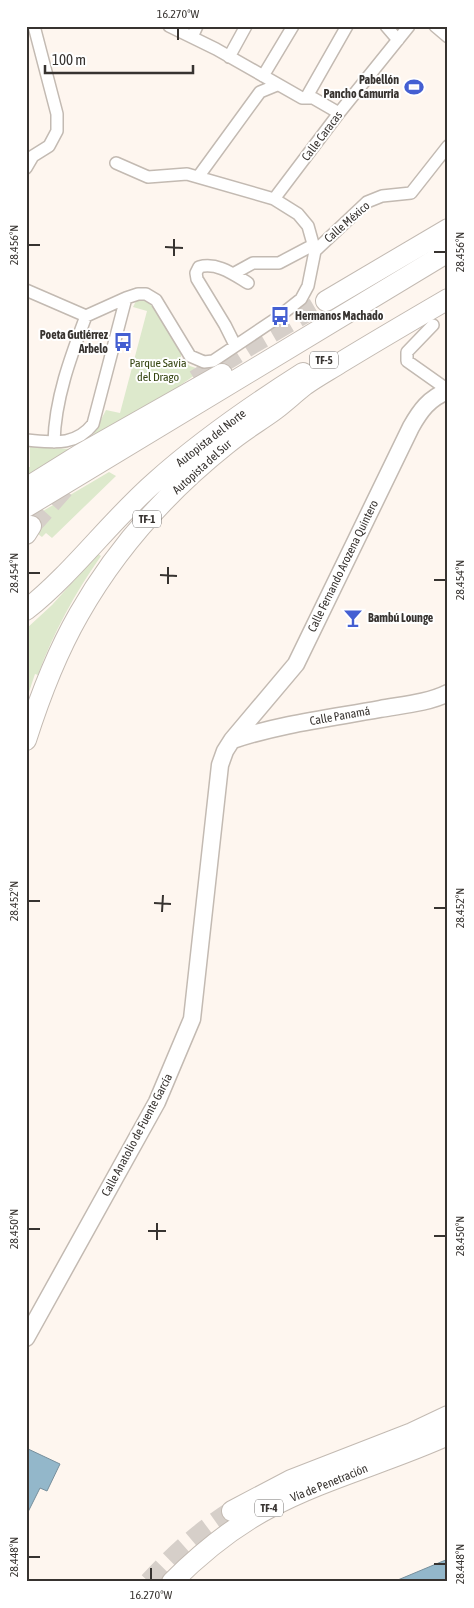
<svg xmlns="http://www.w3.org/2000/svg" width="474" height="1608" font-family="'Asap Condensed',sans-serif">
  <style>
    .green { fill: #dde9cc }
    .water { fill: #93b7ca; stroke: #778f9c }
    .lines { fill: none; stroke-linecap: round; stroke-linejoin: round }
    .highway-tunnel { stroke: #d6cfc9; stroke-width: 20; stroke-dasharray: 20 10; stroke-linecap: butt }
    .street-casing { stroke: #c3bab2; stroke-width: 14 }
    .secondary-casing { stroke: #c3bab2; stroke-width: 19 }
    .highway-casing { stroke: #c3bab2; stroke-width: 22 }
    .street { stroke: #fff; stroke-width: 11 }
    .secondary { stroke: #fff; stroke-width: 16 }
    .highway { stroke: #fff; stroke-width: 20 }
    .ticks { fill: none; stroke: #373330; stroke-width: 2 }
    .labels { text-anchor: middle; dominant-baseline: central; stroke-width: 4; stroke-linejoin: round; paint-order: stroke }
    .shield { fill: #fff; stroke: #73706e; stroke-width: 1 }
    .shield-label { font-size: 11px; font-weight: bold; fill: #373330 }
    .poi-label { font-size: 12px; font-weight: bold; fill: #373330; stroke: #fff; text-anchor: end }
    .street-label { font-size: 12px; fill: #373330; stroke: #fff }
    .park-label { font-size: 12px; fill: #344410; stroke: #fff }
    .neatline { fill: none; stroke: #373330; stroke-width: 2 }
    .ticks-label { font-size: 12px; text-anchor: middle; fill: #373330 }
  </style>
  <rect width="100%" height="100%" fill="#fef6ef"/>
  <path class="green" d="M142 298 154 303 181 349V358L190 366 202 370 138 415 88 445 106 410 120 413 147 311 133 307 136 301Z
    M30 447 71 449 26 479V467H30Z
    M109 472 116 476 52 538 46 533 42 537 26 525V521Z
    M98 554 101 556C75 593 53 633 38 675L35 674 26 701V629L52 605Z"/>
  <path class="water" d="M26 1448 60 1464 47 1491 40 1488 26 1516Z
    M448 1559V1582H393Z"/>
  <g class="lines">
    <path class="highway-tunnel" d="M195 380 254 343 326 301
      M31 526 69 483
      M149 1582C176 1553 198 1533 232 1511"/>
    <g class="street-casing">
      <path id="street" d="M169 26 216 49 302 98H313L339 113
        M386 26 398 40
        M435 26 448 37
        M192 37 197 26
        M229 57 246 26
        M263 76 293 26
        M306 98 347 26
        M26 168 33 156 49 146 57 131V114L34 26
        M198 177 260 92 277 85
        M274 199 339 113 409 26
        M315 251 367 202 382 196 411 193 448 146
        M233 274 253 263H279L313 245
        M26 290 86 316 126 298 138 294H146L156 300 190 356 204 362 213 361 277 318 301 299 308 286 315 251 308 226 298 214 274 199 187 174 148 177 116 163
        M433 325 407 352V361L448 390
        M235 345 225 325 197 279 196 273 199 267C217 262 233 274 248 283
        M26 440C52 442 75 447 93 424L126 298
        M54 442C55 398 71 356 86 316"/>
    </g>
    <g class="secondary-casing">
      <path id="secondary" d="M233 740C280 724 331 718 380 709 402 705 428 703 448 693
        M26 1338 157 1102 192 1019 220 765 225 751 232 740 296 664 411 427C420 411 429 398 448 391"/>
    </g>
    <g class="highway-casing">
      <path id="highway" d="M326 301 448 229
        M26 488 79 455 222 374
        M26 507 448 252
        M26 534 31 526
        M26 610C74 572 110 521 156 481 202 440 251 406 303 373
        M26 740C40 696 56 654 79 614 116 549 168 491 227 444 242 431 260 421 276 409 286 401 295 393 305 385 316 377 329 370 340 363 376 341 412 320 448 299
        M232 1511 291 1480 412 1433 448 1416
        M172 1582C201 1553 233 1527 269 1508 325 1478 389 1462 448 1435"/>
    </g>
    <use href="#street" class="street"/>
    <use href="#secondary" class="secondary"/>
    <use href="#highway" class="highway"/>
  </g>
  <path class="ticks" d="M178 40V28M28 245H40M165 247 183 248M434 252H446M174 256V239M28 573H40M160 575 177 576M434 580H446M168 584V567M28 901H40M154 903 171 904M434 908H446M162 912 163 895M28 1229H40M148 1231H166M434 1236H446M157 1240V1223M28 1557H40M434 1564H446M151 1580V1568"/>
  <defs>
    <g id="stadium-bare" transform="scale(1.5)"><path d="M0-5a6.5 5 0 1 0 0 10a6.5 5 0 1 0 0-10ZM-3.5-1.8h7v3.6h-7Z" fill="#445fd2" stroke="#fff" stroke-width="2.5" paint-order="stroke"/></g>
    <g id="bus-bare" transform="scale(1.5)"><path d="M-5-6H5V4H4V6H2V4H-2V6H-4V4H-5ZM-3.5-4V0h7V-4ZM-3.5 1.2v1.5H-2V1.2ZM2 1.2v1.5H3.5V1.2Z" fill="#445fd2" stroke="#fff" stroke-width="2.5" paint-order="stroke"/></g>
    <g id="bar-bare" transform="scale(1.5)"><path d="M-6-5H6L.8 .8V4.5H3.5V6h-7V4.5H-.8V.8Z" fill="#445fd2" stroke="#fff" stroke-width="2.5" paint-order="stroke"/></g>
  </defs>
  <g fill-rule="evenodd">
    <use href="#stadium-bare" x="414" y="87"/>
    <use href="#bus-bare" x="280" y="316"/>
    <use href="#bus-bare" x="123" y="342"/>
    <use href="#bar-bare" x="353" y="618"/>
  </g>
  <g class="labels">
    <g class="shield">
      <rect x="310" y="351.5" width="28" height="17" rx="4"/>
      <rect x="133" y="510.5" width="28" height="17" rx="4"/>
      <rect x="255" y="1499.5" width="28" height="17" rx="4"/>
    </g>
    <g class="shield-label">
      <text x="324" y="360">TF-5</text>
      <text x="147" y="519">TF-1</text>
      <text x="269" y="1508">TF-4</text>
    </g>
    <g class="poi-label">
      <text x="399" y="80">Pabellón<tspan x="399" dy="14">Pancho Camurria</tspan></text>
      <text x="295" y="316" text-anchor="start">Hermanos Machado</text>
      <text x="108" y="335">Poeta Gutiérrez<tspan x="108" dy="14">Arbelo</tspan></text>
      <text x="368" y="618" text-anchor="start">Bambú Lounge</text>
    </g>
    <g class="street-label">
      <text transform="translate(322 136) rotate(-53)">Calle Caracas</text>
      <text transform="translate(347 222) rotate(-41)">Calle México</text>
      <text transform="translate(211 438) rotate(-38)">Autopista del Norte</text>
      <text transform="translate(202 467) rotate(-42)">Autopista del Sur</text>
      <text transform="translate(343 566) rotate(-64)">Calle Fernando Arozena Quintero</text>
      <text transform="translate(340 716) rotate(-10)">Calle Panamá</text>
      <text transform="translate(137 1135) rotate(-62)">Calle Anatolio de Fuente García</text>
      <text transform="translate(329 1483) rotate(-22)">Vía de Penetración</text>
    </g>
    <g class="park-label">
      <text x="158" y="363">Parque Savia<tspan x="158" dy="14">del Drago</tspan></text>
    </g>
  </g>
  <rect width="474" height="1608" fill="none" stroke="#ffffff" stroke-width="55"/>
  <path d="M45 65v8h148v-8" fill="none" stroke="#373330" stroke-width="2.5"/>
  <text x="52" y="65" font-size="15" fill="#373330" stroke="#ffffff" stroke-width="4" paint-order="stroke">100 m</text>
  <rect x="28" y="28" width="418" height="1552" class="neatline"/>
  <g class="ticks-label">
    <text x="178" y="18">16.270°W</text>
    <text transform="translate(14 245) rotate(-90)" y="4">28.456°N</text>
    <text transform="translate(460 252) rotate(-90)" y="4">28.456°N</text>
    <text transform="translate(14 573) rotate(-90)" y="4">28.454°N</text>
    <text transform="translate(460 580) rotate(-90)" y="4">28.454°N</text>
    <text transform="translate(14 901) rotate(-90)" y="4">28.452°N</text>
    <text transform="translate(460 908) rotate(-90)" y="4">28.452°N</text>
    <text transform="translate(14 1229) rotate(-90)" y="4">28.450°N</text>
    <text transform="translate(460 1236) rotate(-90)" y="4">28.450°N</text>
    <text transform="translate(14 1557) rotate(-90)" y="4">28.448°N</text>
    <text transform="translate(460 1564) rotate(-90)" y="4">28.448°N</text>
    <text x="151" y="1599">16.270°W</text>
  </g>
</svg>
